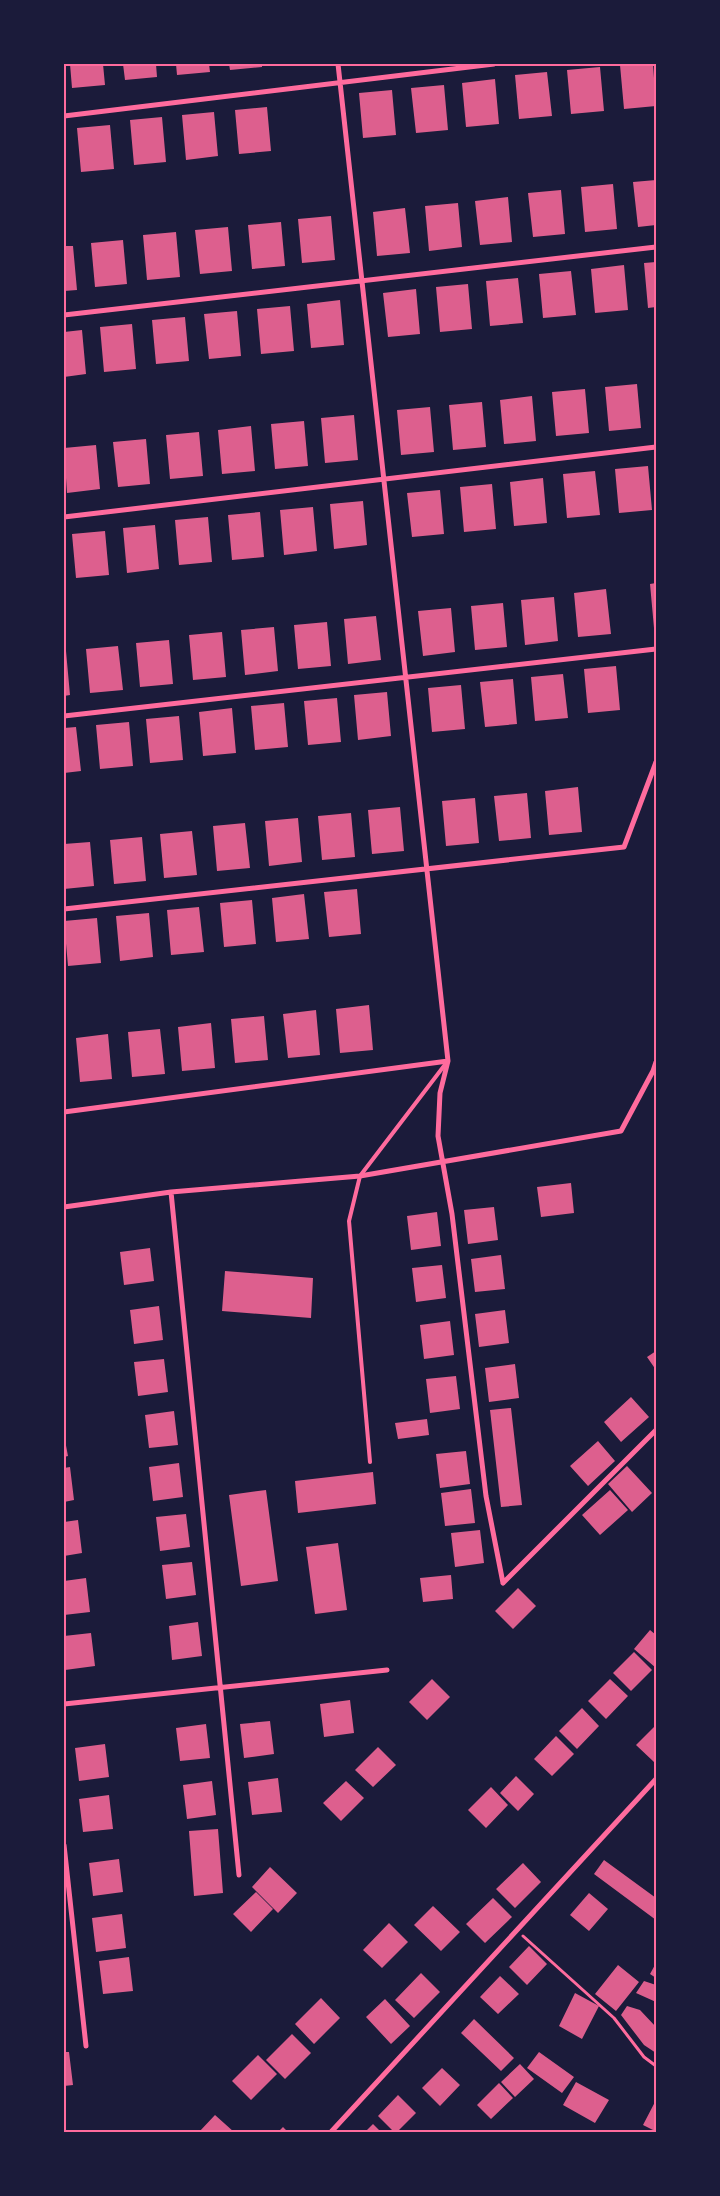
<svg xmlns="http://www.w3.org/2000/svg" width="720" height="2196" font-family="Helvetica,sans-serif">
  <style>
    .building { fill: #dd5f8e }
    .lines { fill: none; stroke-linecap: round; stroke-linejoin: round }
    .path { stroke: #ff6b9d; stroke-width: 3 }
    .service { stroke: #ff6b9d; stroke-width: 4 }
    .minor { stroke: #ff6b9d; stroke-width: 5 }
    .neatline { fill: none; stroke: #ff6b9d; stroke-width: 2 }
  </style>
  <rect width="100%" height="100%" fill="#1b1b3a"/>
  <path class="building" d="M70 64H103L105 85 72 88Z
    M123 64H156L157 77 125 80Z
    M176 64H209L210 72 177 75Z
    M229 64H262V67L230 70Z
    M653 64 656 106 624 109 620 65Z
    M600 67 604 111 571 114 567 70Z
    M547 72 552 116 519 119 515 75Z
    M495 79 499 124 466 127 462 83Z
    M444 85 448 130 416 133 411 88Z
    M392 90 396 135 363 138 359 93Z
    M267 107 271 151 239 154 235 110Z
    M214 112 218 156 186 160 182 115Z
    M162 117 166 162 134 165 130 120Z
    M110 125 114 169 81 172 77 128Z
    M656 180V225L638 227 633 182Z
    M613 184 617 229 585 232 581 187Z
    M561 190 565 234 533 237 528 193Z
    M508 197 512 242 480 245 475 201Z
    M458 203 462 247 429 251 425 206Z
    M405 208 410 253 377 256 373 212Z
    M331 216 335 260 302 263 298 219Z
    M281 222 285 266 252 269 248 225Z
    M228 227 232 271 200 274 195 230Z
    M176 232 180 277 147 280 143 235Z
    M123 240 127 284 95 287 91 243Z
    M64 246H73L77 290 64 291Z
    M656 262V307L648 308 644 263Z
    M624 265 628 310 595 313 591 269Z
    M571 271 576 315 543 318 539 274Z
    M518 278 523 323 490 326 486 281Z
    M468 284 472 329 440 332 436 287Z
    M416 289 420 334 388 337 383 293Z
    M340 300 344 345 311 348 307 304Z
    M290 306 294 351 261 354 257 309Z
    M237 311 241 356 209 359 204 314Z
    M185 317 189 361 156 364 152 320Z
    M132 324 136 369 104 372 100 327Z
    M82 330 86 374 64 377V332Z
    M637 384 641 428 609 431 605 387Z
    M585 389 589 433 556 436 552 392Z
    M532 396 536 441 504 444 500 400Z
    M482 402 486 447 453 450 449 405Z
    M430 407 434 452 401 455 397 410Z
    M354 415 358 460 325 463 321 418Z
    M304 421 308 466 275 469 271 424Z
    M251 426 255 471 222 474 218 430Z
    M199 432 203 476 170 479 166 435Z
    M146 439 150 484 118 487 113 442Z
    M96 445 100 489 67 493 64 448Z
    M648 466 652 510 619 513 615 469Z
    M595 471 600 515 567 518 563 474Z
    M543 478 547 523 514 526 510 482Z
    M492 484 496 529 464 532 460 487Z
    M440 490 444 534 412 537 407 493Z
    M363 501 367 545 334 549 330 504Z
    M313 507 317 551 284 555 280 510Z
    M260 512 264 557 232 560 228 515Z
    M208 517 212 562 179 565 175 520Z
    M155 525 159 569 127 573 123 528Z
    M105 531 109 575 76 578 72 534Z
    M656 583V628H654L650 584Z
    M606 589 611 634 578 637 574 593Z
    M554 597 558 641 525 645 521 600Z
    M503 603 507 647 475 650 471 606Z
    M451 608 455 652 423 656 418 611Z
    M376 616 381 660 348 664 344 619Z
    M327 622 331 666 298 669 294 625Z
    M274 627 278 671 245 675 241 630Z
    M222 632 226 677 193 680 189 635Z
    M169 640 173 684 140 687 136 643Z
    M118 646 123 690 90 693 86 649Z
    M64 651H66L70 695 64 696Z
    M616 666 620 710 588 713 584 669Z
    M563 674 568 718 535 721 531 677Z
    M513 679 517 724 485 727 480 682Z
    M461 685 465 729 432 732 428 688Z
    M387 692 391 736 358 740 354 695Z
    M337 698 341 742 308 745 304 701Z
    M284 703 288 747 255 750 251 706Z
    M232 708 236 753 203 756 199 712Z
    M179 716 183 760 150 763 146 719Z
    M129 722 133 766 100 769 96 725Z
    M76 727 81 771 64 773V728Z
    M578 787 582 832 549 835 545 791Z
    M527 793 531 838 499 841 494 796Z
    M475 798 479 843 446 846 442 801Z
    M400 807 404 851 372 854 368 810Z
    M351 813 355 857 322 860 318 816Z
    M298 818 302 862 269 866 265 821Z
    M245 823 250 868 217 871 213 826Z
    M192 831 197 875 164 878 160 834Z
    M142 837 146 881 114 884 110 840Z
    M90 842 94 886 64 889V844Z
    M357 889 361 934 329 937 324 892Z
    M304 894 309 939 276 942 272 898Z
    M252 900 256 944 224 947 220 903Z
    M199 907 204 952 171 955 167 910Z
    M149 913 153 957 120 961 116 916Z
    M97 918 101 963 68 966 64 921Z
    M369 1005 373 1050 340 1053 336 1009Z
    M316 1010 320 1055 288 1058 283 1014Z
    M264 1016 268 1060 235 1063 231 1019Z
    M211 1023 215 1068 182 1071 178 1027Z
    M160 1029 165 1074 132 1077 128 1032Z
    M108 1034 112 1079 80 1082 76 1038Z
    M571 1183 574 1213 541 1217 537 1187Z
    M494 1207 498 1240 468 1244 464 1210Z
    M437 1212 441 1246 411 1250 407 1216Z
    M150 1248 154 1281 124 1285 120 1252Z
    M501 1255 505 1289 475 1292 471 1259Z
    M442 1265 446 1298 416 1302 412 1268Z
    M225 1271 313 1278 311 1318 222 1311Z
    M159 1306 163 1340 134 1344 130 1310Z
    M505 1310 509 1343 479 1347 475 1314Z
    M450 1321 454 1355 424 1359 420 1325Z
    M656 1351V1370L647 1357Z
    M164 1359 168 1392 138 1396 134 1362Z
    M515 1364 519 1398 489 1402 485 1368Z
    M456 1376 460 1409 430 1413 426 1379Z
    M631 1397 649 1417 621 1442 604 1422Z
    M511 1408 522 1505 501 1507 490 1410Z
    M174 1411 178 1445 149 1448 145 1415Z
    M427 1419 429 1435 398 1439 395 1423Z
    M64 1435 68 1456 64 1457Z
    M598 1441 615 1461 588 1486 570 1466Z
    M466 1451 470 1484 440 1488 436 1454Z
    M179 1463 183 1497 153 1501 149 1467Z
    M627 1466 652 1493 632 1512 608 1484Z
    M70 1467 74 1500 64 1502V1468Z
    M373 1472 376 1504 298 1513 295 1481Z
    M471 1489 475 1523 445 1526 441 1493Z
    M266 1490 278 1581 241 1586 229 1495Z
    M610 1490 628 1510 600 1535 582 1515Z
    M186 1514 190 1547 160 1551 156 1517Z
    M78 1520 82 1553 64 1556V1522Z
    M480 1530 484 1563 455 1567 451 1533Z
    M338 1543 347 1610 315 1614 306 1547Z
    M192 1562 196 1595 166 1599 162 1565Z
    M451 1575 453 1599 423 1602 420 1578Z
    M86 1578 90 1612 64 1615V1581Z
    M518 1588 536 1606 513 1629 495 1611Z
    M198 1622 202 1656 172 1660 169 1626Z
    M650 1630 656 1635V1668L634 1649Z
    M91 1633 95 1666 65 1670 64 1636Z
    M634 1652 652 1670 631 1691 613 1673Z
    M432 1679 450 1697 427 1720 409 1702Z
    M610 1679 628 1696 606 1719 588 1701Z
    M350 1700 354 1733 324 1737 320 1704Z
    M582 1708 599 1726 577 1749 559 1731Z
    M270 1721 274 1754 244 1758 240 1724Z
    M206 1724 210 1758 180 1761 176 1728Z
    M656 1725V1760L654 1762 636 1745Z
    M556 1736 574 1754 552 1776 534 1759Z
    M105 1744 109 1777 79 1781 75 1748Z
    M378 1747 396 1765 373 1787 355 1770Z
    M516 1776 534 1794 518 1811 500 1793Z
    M278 1778 282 1812 252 1815 248 1782Z
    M212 1781 216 1815 187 1819 183 1785Z
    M346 1781 364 1798 341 1821 323 1803Z
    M491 1787 508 1805 486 1828 468 1810Z
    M109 1795 113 1829 83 1832 79 1799Z
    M218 1829 223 1893 194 1896 189 1831Z
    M119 1859 123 1892 93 1896 89 1863Z
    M604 1860 656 1898V1920L594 1874Z
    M523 1863 541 1882 515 1908 496 1889Z
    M270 1867 297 1893 278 1913 252 1887Z
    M256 1892 273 1909 251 1932 233 1914Z
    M589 1893 608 1909 589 1931 570 1915Z
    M493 1898 512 1917 485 1943 466 1924Z
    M433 1906 460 1932 441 1951 414 1925Z
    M122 1914 126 1948 96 1952 92 1918Z
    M389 1923 408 1942 382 1968 363 1950Z
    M529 1946 547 1964 527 1985 509 1967Z
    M129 1957 133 1991 103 1994 99 1961Z
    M656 1963V1978L650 1974Z
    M618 1965 639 1982 616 2011 595 1994Z
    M421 1973 440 1992 414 2018 395 2000Z
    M500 1976 519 1994 498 2014 480 1997Z
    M644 1981 656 1985V2002L636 1993Z
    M575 1993 599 2006 582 2039 559 2026Z
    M321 1998 340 2018 314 2044 295 2024Z
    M385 1999 410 2026 391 2044 366 2017Z
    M627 2006 640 2010 656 2027V2053L644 2045 621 2015Z
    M474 2019 514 2058 501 2071 461 2033Z
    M292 2034 311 2053 285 2079 266 2060Z
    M64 2052H69L73 2085 64 2086Z
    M539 2052 574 2077 562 2093 527 2068Z
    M258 2055 277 2074 251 2100 232 2081Z
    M520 2064 534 2079 515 2097 501 2082Z
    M442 2068 460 2085 440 2106 422 2088Z
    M576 2082 609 2100 595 2123 563 2105Z
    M499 2083 513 2098 491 2119 477 2105Z
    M398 2095 416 2113 397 2132H394L378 2116Z
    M656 2100V2128L655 2131 643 2125Z
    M215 2115 234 2132H199Z
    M373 2124 381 2132H365Z
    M283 2127 288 2132H278Z"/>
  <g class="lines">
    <path class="path" d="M523 1936 614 2018 644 2057 656 2066"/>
    <path class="service" d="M370 1462 349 1221 360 1176 447 1062"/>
    <path class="minor" d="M338 64 448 1061 440 1093 438 1136 452 1214 486 1496 503 1583
      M64 116 494 64
      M64 315 656 247
      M64 517 656 447
      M64 716 656 649
      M64 909 624 847 656 762
      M64 1112 448 1061
      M171 1192 239 1875
      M64 1207 171 1192 360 1176 621 1131 653 1071 656 1062
      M503 1583 656 1430
      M64 1704 387 1670
      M64 1845 86 2046
      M331 2132 656 1779"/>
  </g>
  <rect width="720" height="2196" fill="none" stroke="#1b1b3a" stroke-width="130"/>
  <rect x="65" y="65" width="590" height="2066" class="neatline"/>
</svg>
